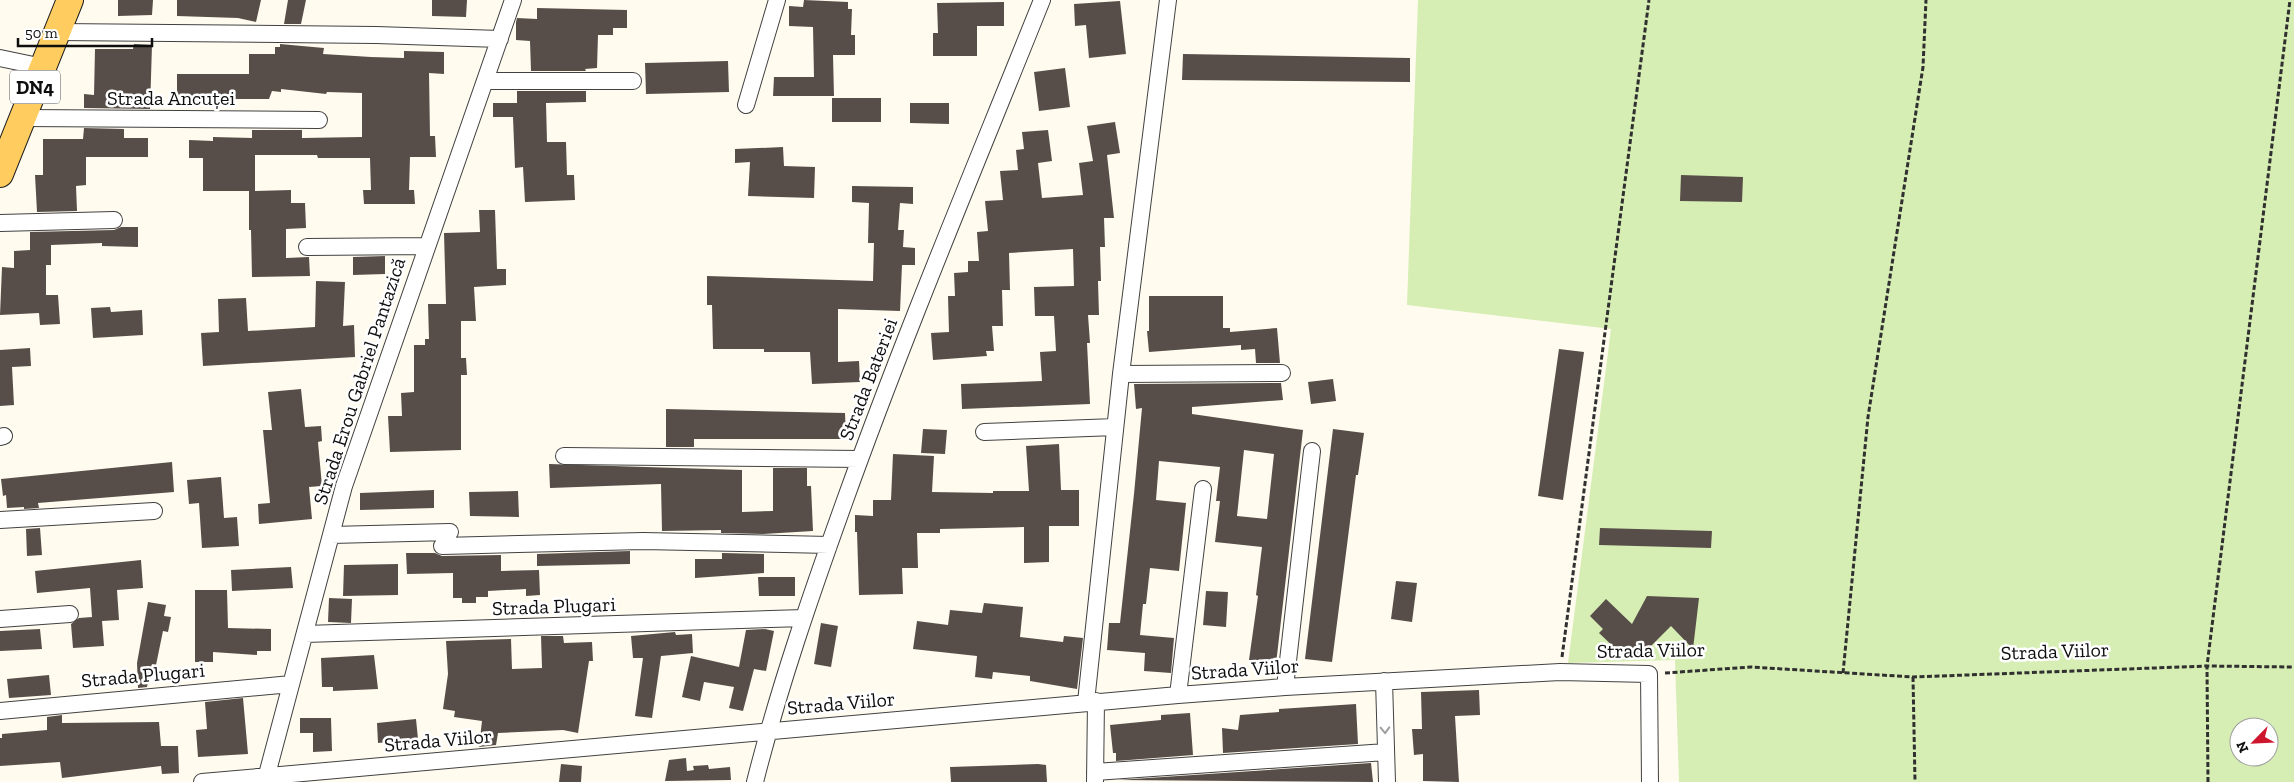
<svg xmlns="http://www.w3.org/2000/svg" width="2294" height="782" font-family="'Zilla Slab',serif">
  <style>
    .green { fill: #d6eeb4; fill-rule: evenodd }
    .building { fill: #584e49; fill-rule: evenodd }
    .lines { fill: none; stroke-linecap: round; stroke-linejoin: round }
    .street-casing { stroke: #414141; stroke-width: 18 }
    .primary-casing { stroke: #1f1f1f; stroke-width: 28 }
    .path { stroke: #303030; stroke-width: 3; stroke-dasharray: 5 2.5; stroke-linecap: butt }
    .street { stroke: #fff; stroke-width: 16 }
    .primary { stroke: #ffcc5f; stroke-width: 26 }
    .oneway { stroke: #9f9f9f }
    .labels { text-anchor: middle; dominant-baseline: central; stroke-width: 5; stroke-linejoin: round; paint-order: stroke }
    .shield { fill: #fff; stroke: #565656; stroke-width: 1 }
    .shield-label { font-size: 19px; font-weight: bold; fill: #0e0e0e }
    .street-label { font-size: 20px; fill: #0e0e0e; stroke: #fff }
  </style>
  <rect width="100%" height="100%" fill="#fffbef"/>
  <path class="green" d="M1418 0H2294V782H1679L1675 660 1568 663 1611 329 1407 305ZM2239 727H2269V757H2239Z"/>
  <path class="building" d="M118 0H153L152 15 118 16Z
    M177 0H261L256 22 238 18 177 16Z
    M288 0H306L301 24H284Z
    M432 0H467L466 17 432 16Z
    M804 0 848 2V9H852L851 35H855V55H833L834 96H773L774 77H814L813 27 789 26V6L803 7Z
    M1120 1 1126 54 1089 58 1086 25 1075 26 1074 4Z
    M1004 2V26H977V56H933V33H938L937 3Z
    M537 8 627 10V28H613V35H598L597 68 585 69 586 71H531L530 41 516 40V22L517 18 537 19Z
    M134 44 152 45 150 109 84 108V94L94 95 95 49H133Z
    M280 44 324 48 323 54 371 57 404 58V51L444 52V74L429 73 430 136H435L436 157H410L409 190H414L415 204H364L363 190H371L370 158H318L317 155H255V191L291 190V203H305L306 228 286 229V258L309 257 310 276 252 277 251 230H249V191H203V158H189V140L213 141V137L252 138V130H302V138L362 137V93L327 92 326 94 281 89V92L272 91 269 99H177V74H249V54H275V47H280Z
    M1183 54 1410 58V82L1182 80Z
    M728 61 729 92 646 94 645 63Z
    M1065 68 1070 107 1039 111 1034 72Z
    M517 91H586V102L546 103 547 142H566L567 175H574L575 200 525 202 523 167 515 168 513 117H493V103H517Z
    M832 98H881V122H832Z
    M910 103H949V124L910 123Z
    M1115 122 1120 153 1107 155 1114 218H1104L1105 247H1100L1101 281H1098L1099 315H1088L1090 343H1087L1090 404 962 409 961 384 1042 381 1040 352 1056 351 1054 316H1035L1034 287 1074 286 1073 249 1009 253 1010 290H1002L1003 326H992L994 351H986L987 356 933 360 931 333 949 332 948 296H955L954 273 968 272V261H979L977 232 988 231 985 201 1003 200 1000 171 1018 170 1016 150 1024 149 1022 132 1048 130 1052 161 1038 163 1042 198 1083 195 1079 163 1093 161 1087 126Z
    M84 128 124 129V138H148V157H86V185L76 186 77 211 37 212 35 175H43V139H83Z
    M783 147 784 166 815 167 814 198 748 196 750 162 735 163V149Z
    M1681 175 1743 177 1742 202 1680 201Z
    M852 186 913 187V204L900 203 898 230H904L903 247 915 248V265H902L900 311 838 309V362L859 361 860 382 812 384 810 352H764V349H713L712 305H707V276L873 281 874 243H868L869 203 852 202Z
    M479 210H495L497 269H506V285L474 287 476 321H461V358H466L467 375H461V450L390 452 388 416H402L401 393 414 392V345H425V339H429L428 304H446L444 233 480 232Z
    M121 227H138V247L102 246V243L51 245V265H46V295H58L60 324 40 325 39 313 0 315 2 267 14 268V251L30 250V232L114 230Z
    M385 256V274L353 275V257Z
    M316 281 345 282 343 326 354 325 355 357 203 366 201 333 219 332 218 299 246 298 248 331 315 327Z
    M1149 296H1223V328H1230V332L1277 328 1280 363H1256L1255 349 1241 350V345L1149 352 1147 331H1149Z
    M110 307 111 312 142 310 143 335 93 338 91 308Z
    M30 348 31 366 12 367 14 405 0 406V350Z
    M1559 349 1584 352 1563 500 1538 496Z
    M1333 379 1336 401 1311 404 1308 382Z
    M1281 383 1283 400 1192 407V414L1303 430 1276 664 1249 660 1258 596 1256 595 1262 547 1215 542 1220 501H1216L1220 467 1159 461 1156 500 1186 503 1179 571 1150 568 1146 604H1143L1140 635 1174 638 1171 673 1144 671 1145 653 1107 650 1109 623H1120L1134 494 1142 408 1136 409 1134 384ZM1244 450 1274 454 1267 519 1237 516Z
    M301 389 305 427 321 426 322 441 318 442 322 486 309 487 312 519 259 524 258 504 270 503 263 430H272L268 392Z
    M666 409 845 413 846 439H694V447H666Z
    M923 429 947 430 945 454 921 453Z
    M1333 429 1364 433 1358 475H1356L1332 662 1305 659Z
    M1059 444 1061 490H1079V526H1049V562L1024 563V527L940 529V533H917L918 568H902L903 594 859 595 857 532H855V515L873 516V500H891L893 454 934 456 932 492 993 493V491H1029L1026 446Z
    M172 462 174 492 38 503 39 508 24 509V507L7 508 6 495 3 496 1 479Z
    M549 464 742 470V512L773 511V468H807V486H811L813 531 763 534 721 533V530L662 531 661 484 550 488Z
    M221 477 224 518 237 517 239 546 202 548 199 503 189 504 187 480Z
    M434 490V508L360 510V493Z
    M518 491 519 517 470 516 469 492Z
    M40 528 42 555 27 556 26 529Z
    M1600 528 1712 531 1711 548 1599 545Z
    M630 551V564L537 566V554Z
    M406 553H435L442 556 501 555V571L539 570 540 595 526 596V589L488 591V597H476V603H462V598H453V573L407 574Z
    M722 553 764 554V573L695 578V559H722Z
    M141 560 143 588 117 590 119 620 102 621 104 646 73 648 71 624 79 618 92 617 90 588 37 593 35 571Z
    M398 564V595L343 596 344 565Z
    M291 567 293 588 232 591 231 570Z
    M758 577H795V596H759Z
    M1396 581 1417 583 1412 622 1391 619Z
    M195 590H227L228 628 271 629V651H257V655L213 652V662H195Z
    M1206 591 1228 592 1226 627 1203 625Z
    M1647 596 1699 598 1693 649 1671 626 1642 655 1621 654 1599 633 1603 629 1590 616 1606 599 1632 624Z
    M329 598 352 599 351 623 328 622Z
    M148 602 166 605 164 616 171 617 168 632 163 631 156 665 152 664 147 687 138 688 137 663Z
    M984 603 1023 607 1020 637 1063 642 1064 636 1083 638 1077 689 1030 681V676L993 672 992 679 975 677 977 656 913 649 917 621 948 625 950 610 982 613Z
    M821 623 838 626 831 667 814 664Z
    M40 629 42 649 0 651V631Z
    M765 629 774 631 766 671 754 669 743 711 729 708 734 687 704 682 700 701 682 697 691 656 739 667 746 630Z
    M675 632 676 635 692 634 693 653 661 656 652 718 635 716 643 658H633L631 636Z
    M541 636H563L564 643 592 642 593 661H589L578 733 563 730 498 733 496 745 479 747 482 721 454 717 455 711 443 709 448 674 446 641 511 639 512 669 542 668Z
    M374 655 378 689 333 691V687H322L321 658Z
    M49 675 51 695 9 698 7 679Z
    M1479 690 1480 715 1455 716 1459 782 1423 781V754L1414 755 1412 729H1422L1421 692Z
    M243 698 248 754 198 757 196 730 207 729 205 702Z
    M1356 704 1358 744 1223 753 1222 728 1238 730 1240 715 1279 712V709Z
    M1190 713 1193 755 1116 761V753H1113L1110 725 1161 720V715Z
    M62 715V723L159 722 161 746H178L179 773 162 774 161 766 62 778 60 762 0 766V738H2V734L47 730V717Z
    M300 718H331L332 751 313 752V733H300Z
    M416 719 418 739 378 743 377 723Z
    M686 758 687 771 694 770 693 766 708 765 709 769 730 767 731 780 665 781 669 760Z
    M1371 763 1373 782 1118 780Z
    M561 764 582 766 581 782H559Z
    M1038 764 1046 765 1047 782H951L950 767Z"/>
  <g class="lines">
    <g class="street-casing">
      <path id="street" d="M57 32 376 35 500 39
        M0 58 43 67
        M486 81H633
        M746 105 777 0
        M23 118 319 120
        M0 223 114 220
        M307 247 426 246
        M1121 374 1282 373
        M984 432 1115 427
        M0 437 4 436
        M564 456 860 459
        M0 520 154 511
        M331 535 450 532
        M442 546 643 541 829 545
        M0 619 70 614
        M305 634 804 618
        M1384 681 1387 782
        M1285 687 1312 451
        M1178 695 1203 489
        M1086 702 1121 374 1168 0
        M0 711 291 684
        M1095 772 1386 752
        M202 782 1178 695 1285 687 1560 672 1649 674 1650 782
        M265 782 344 486 513 0
        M755 782C779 687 811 595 844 503 905 333 975 167 1042 0
        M1095 782 1096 701"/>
    </g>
    <g class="primary-casing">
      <path id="primary" d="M0 174 70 0"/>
    </g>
    <path class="path" d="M1562 657 1649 0
      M1665 673 1751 667 1913 677 2207 666 2294 667
      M1843 673 1868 417 1923 67 1926 0
      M1913 677 1915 782
      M2208 782 2207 666 2290 0"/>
    <use href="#street" class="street"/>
    <use href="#primary" class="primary"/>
  </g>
  <defs><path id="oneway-chevron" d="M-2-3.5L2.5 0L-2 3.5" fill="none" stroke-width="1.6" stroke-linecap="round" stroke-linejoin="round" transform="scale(1.25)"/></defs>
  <use class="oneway" href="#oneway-chevron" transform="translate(1385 730) rotate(88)"/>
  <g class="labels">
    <rect class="shield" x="10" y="70.5" width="50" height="33" rx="4"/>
    <g class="shield-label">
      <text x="35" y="87">DN4</text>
    </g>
    <g class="street-label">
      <text x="171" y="98">Strada Ancuței</text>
      <text transform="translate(868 379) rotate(-69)">Strada Bateriei</text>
      <text transform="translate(359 381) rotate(-72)">Strada Erou Gabriel Pantazică</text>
      <text transform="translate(554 606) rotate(-2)">Strada Plugari</text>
      <text transform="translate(1651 650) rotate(-1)">Strada Viilor</text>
      <text transform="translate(2055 651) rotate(-2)">Strada Viilor</text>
      <text transform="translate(1245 669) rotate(-4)">Strada Viilor</text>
      <text transform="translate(143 675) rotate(-5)">Strada Plugari</text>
      <text transform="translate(841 703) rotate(-5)">Strada Viilor</text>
      <text transform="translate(438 740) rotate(-5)">Strada Viilor</text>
    </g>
  </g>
  <g transform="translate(2254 742) rotate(246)"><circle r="24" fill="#ffffff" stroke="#9f9f9f"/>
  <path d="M0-4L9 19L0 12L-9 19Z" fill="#ce162c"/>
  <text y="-8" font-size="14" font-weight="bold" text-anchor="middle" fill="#0e0e0e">N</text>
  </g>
  <path d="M18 38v8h134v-8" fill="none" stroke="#0e0e0e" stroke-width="2.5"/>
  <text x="25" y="38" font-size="15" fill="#0e0e0e" stroke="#ffffff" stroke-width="4" paint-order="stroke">50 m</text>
</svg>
